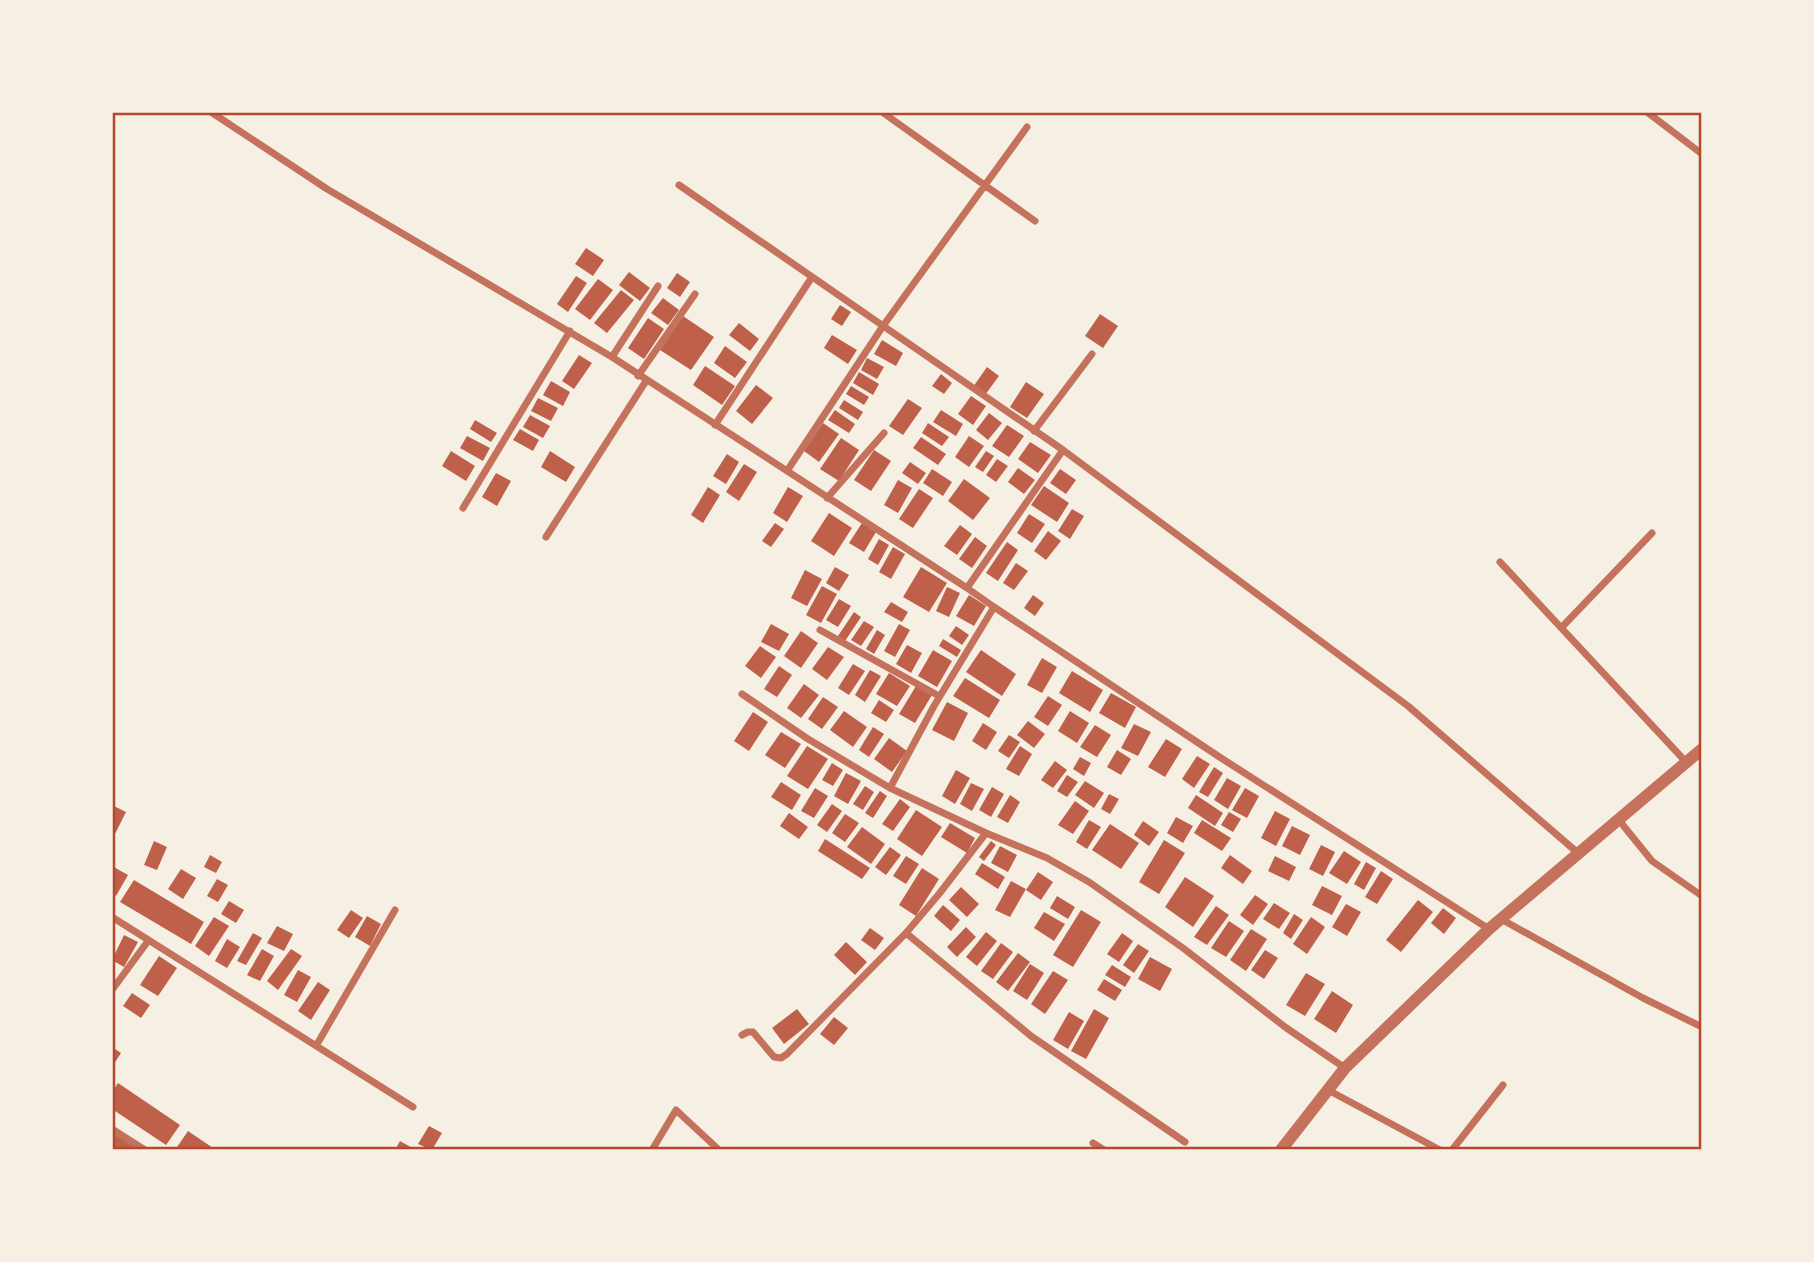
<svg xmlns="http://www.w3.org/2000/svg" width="1814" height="1262" font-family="Mulish,sans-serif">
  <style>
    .building { fill: #bf614a }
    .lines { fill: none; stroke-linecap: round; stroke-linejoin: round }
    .minor { stroke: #c5725c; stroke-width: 7 }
    .tertiary { stroke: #c5725c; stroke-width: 12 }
    .neatline { fill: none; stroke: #b5482f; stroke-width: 2.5 }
  </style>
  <rect width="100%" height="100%" fill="#f6efe4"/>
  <path class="building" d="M586 248 604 260 593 276 575 264Z
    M629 272 650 288 640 301 619 285Z
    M677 273 690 282 680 297 667 288Z
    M576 276 587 283 568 312 557 304Z
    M598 279 613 290 590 320 575 309Z
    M621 290 634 300 607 333 594 323Z
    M663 298 679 310 668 325 651 313Z
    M840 305 851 312 842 326 831 319Z
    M1100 314 1118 326 1103 348 1085 336Z
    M683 316 714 337 691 370 660 350Z
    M648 318 664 329 644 359 628 348Z
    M739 323 759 339 750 351 729 335Z
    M832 335 857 350 848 364 824 348Z
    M882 340 903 353 896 366 874 354Z
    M725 346 747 362 735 378 714 363Z
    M579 355 592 363 574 389 562 381Z
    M867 358 884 367 877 379 861 370Z
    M705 366 735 386 722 405 693 385Z
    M987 367 999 376 985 395 973 387Z
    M859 372 879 384 873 395 853 383Z
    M941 374 952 383 944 394 932 386Z
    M551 381 570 392 563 406 543 395Z
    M1026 382 1044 394 1027 418 1010 407Z
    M756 385 773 398 752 424 736 411Z
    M851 386 869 397 864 405 846 394Z
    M971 396 986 406 973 425 958 414Z
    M538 398 558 408 551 421 531 411Z
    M908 399 922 408 903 435 889 426Z
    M844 400 863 412 858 420 839 408Z
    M835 410 855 424 849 433 828 420Z
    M941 410 963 424 956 436 933 422Z
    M989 413 1002 423 988 440 976 430Z
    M530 415 550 426 543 438 523 427Z
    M475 420 497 433 491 442 470 429Z
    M823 423 839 434 819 462 804 451Z
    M928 423 949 437 942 446 922 433Z
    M1007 425 1024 436 1009 457 992 446Z
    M520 429 539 440 533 451 513 440Z
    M467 436 490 448 483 461 460 448Z
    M969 436 984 446 969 467 955 457Z
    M921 437 946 454 938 465 913 448Z
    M841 438 859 450 839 481 820 469Z
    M1030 442 1051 455 1038 473 1018 459Z
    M874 450 891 461 871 491 854 480Z
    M451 451 475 466 466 481 442 466Z
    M550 451 575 467 566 482 541 467Z
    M986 451 994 456 983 472 975 467Z
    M727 454 739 462 726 484 713 476Z
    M997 459 1008 466 996 482 986 475Z
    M910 462 926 473 918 484 902 473Z
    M744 464 757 472 739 501 726 492Z
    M1018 468 1035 480 1024 494 1008 482Z
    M932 469 952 482 943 496 923 483Z
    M1060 469 1076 480 1066 494 1050 483Z
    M496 473 511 481 497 506 482 497Z
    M964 479 990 498 973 520 948 501Z
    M898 480 912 488 898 513 884 505Z
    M1044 486 1069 503 1057 522 1031 505Z
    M708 487 720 495 703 523 691 515Z
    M788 487 803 496 787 522 773 513Z
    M919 489 933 498 913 528 899 519Z
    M1072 509 1084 516 1070 539 1058 531Z
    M829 513 852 528 834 556 811 541Z
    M1029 514 1045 524 1032 543 1017 533Z
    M775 523 784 529 771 547 762 541Z
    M862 523 876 532 864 552 849 543Z
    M960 525 972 534 957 555 944 546Z
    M1048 531 1061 541 1046 560 1034 551Z
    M975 537 987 546 972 568 959 559Z
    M879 539 889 545 878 565 868 559Z
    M1007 542 1018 550 998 581 986 573Z
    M893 547 905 554 891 579 879 572Z
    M1016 563 1028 571 1014 590 1003 583Z
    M835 567 849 575 839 591 826 583Z
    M921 567 947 583 929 612 903 597Z
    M805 570 822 579 807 606 791 598Z
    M822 586 837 594 821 623 806 615Z
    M947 587 960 593 949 617 936 611Z
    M969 595 986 606 974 626 956 616Z
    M1033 595 1044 603 1035 616 1024 608Z
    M839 599 851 606 838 627 826 620Z
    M891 602 908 612 902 622 884 612Z
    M854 612 861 617 845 641 838 636Z
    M864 621 874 627 861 646 851 640Z
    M771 624 789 634 779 651 761 642Z
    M899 624 910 630 895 657 884 651Z
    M956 626 969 635 962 645 949 636Z
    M877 630 885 635 874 654 866 649Z
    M801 631 818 643 801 668 784 656Z
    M943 639 961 650 957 657 939 646Z
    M907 645 922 653 911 673 896 664Z
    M760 646 776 657 761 678 745 666Z
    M828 647 844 657 827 680 812 669Z
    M933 650 952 661 937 687 918 676Z
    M981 650 1016 674 1002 696 966 672Z
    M1042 658 1057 667 1042 693 1027 685Z
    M853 664 865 671 849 695 838 688Z
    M779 666 792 675 777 697 764 689Z
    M870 670 881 676 865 702 855 695Z
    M1072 671 1103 690 1090 712 1059 693Z
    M889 673 910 686 897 706 876 694Z
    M965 678 1000 700 989 718 953 696Z
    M804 684 819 695 801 718 787 708Z
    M916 686 932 695 915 723 899 714Z
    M1111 693 1136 707 1125 728 1099 713Z
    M1048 696 1062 705 1048 726 1034 717Z
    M823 697 838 707 822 729 808 719Z
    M879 700 894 710 886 722 871 713Z
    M947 702 968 713 954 741 932 730Z
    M844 711 867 727 853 747 830 730Z
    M1070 711 1089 723 1077 743 1058 731Z
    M753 712 768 722 749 751 734 741Z
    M1028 721 1045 734 1034 748 1017 735Z
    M983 723 997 732 986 750 972 741Z
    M1134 724 1151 732 1138 756 1121 748Z
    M1095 725 1111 735 1097 757 1080 747Z
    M873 727 884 734 869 757 859 750Z
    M781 732 801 744 785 768 765 755Z
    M1009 735 1020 742 1009 758 998 751Z
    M889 738 907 751 892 772 874 759Z
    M1166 739 1182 749 1165 777 1148 767Z
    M807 746 828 759 808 789 787 776Z
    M1020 746 1032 754 1019 776 1006 769Z
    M1117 750 1131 759 1121 775 1107 767Z
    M1197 756 1210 764 1194 788 1182 779Z
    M1080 757 1091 763 1084 776 1073 769Z
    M1055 761 1067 770 1053 788 1041 780Z
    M832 763 843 770 833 786 822 780Z
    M1214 767 1223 773 1208 797 1199 792Z
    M956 770 970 778 955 804 942 796Z
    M846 773 861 781 848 804 834 796Z
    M1067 775 1078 782 1067 797 1057 791Z
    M1227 778 1241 786 1228 809 1214 800Z
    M1085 781 1104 793 1094 808 1075 795Z
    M781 782 801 795 792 810 771 797Z
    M971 783 984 789 972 811 960 804Z
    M865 786 874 792 863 810 853 804Z
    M992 787 1004 794 991 817 979 810Z
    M815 788 828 796 814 818 801 811Z
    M1245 788 1259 796 1247 818 1232 810Z
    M880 791 887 796 873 818 865 813Z
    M1109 794 1119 799 1110 814 1101 809Z
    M1010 795 1020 802 1008 823 997 817Z
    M1196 795 1223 813 1215 826 1188 808Z
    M900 799 910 807 893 831 882 824Z
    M1075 801 1089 811 1073 834 1058 825Z
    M832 804 842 811 827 832 817 825Z
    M112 805 126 812 112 840Z
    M916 810 942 827 922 856 897 839Z
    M1275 811 1290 819 1276 846 1261 838Z
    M1229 812 1241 819 1233 832 1221 825Z
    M789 813 808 827 799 839 780 826Z
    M845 814 859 823 845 842 832 833Z
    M1176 817 1193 826 1183 843 1167 833Z
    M1089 820 1101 827 1087 849 1076 842Z
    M1202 820 1231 838 1222 851 1194 833Z
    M1143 821 1159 832 1149 846 1134 835Z
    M950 823 975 838 967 853 941 837Z
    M1110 824 1139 843 1121 869 1092 850Z
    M1292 826 1310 835 1300 855 1282 846Z
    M862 827 885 844 871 864 847 847Z
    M825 839 870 868 862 879 818 851Z
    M1164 840 1185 853 1159 894 1139 882Z
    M154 841 167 847 157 870 144 865Z
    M991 841 996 845 984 861 979 857Z
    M1321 845 1335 852 1323 876 1309 869Z
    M1000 846 1017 855 1008 872 991 863Z
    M890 847 901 855 886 875 875 867Z
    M1344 851 1361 862 1347 884 1329 873Z
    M210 855 222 862 216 873 204 867Z
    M1230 855 1252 871 1243 884 1221 868Z
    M906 856 919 864 906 884 893 876Z
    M1275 856 1296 867 1289 881 1268 871Z
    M1366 862 1376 868 1364 890 1354 884Z
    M982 863 1005 877 998 889 975 874Z
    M112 866 128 875 116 896 112 893Z
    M922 868 939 879 916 916 899 905Z
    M181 869 196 878 183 899 168 889Z
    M1381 871 1393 879 1377 904 1365 897Z
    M1038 872 1053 882 1041 900 1026 890Z
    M1185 877 1214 896 1193 927 1165 907Z
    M217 879 228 885 218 902 207 896Z
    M134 880 204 922 191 944 120 902Z
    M1011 881 1026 889 1010 917 995 910Z
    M1322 886 1342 896 1332 915 1312 905Z
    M961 887 979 904 967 917 949 900Z
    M1255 895 1268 904 1253 925 1240 915Z
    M1057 896 1075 907 1068 919 1050 908Z
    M1418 900 1433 912 1401 952 1386 940Z
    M229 901 244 910 236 923 221 914Z
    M1274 903 1290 913 1279 929 1263 919Z
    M1346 904 1361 912 1347 936 1332 927Z
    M943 905 960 920 951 931 934 916Z
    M1216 906 1229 915 1207 945 1194 937Z
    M1443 908 1456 918 1444 934 1431 923Z
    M351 910 363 918 349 938 337 930Z
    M1081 910 1101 922 1073 967 1053 955Z
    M1044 912 1065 924 1054 941 1034 928Z
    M1294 914 1303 920 1291 939 1283 933Z
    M367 916 381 924 370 946 355 937Z
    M214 917 229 926 209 956 195 946Z
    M1311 917 1325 927 1307 954 1293 944Z
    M1229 921 1244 931 1226 957 1211 948Z
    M277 926 293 934 284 951 267 943Z
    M966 927 976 937 957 957 947 947Z
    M870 928 884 938 875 950 861 940Z
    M1251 929 1267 939 1246 971 1230 960Z
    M986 932 997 941 977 966 966 957Z
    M253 933 262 938 246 965 237 961Z
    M1122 933 1133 941 1119 962 1107 954Z
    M124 935 138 942 124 967 112 960Z
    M227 939 240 947 227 968 215 961Z
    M846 942 867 962 855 975 834 955Z
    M1001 943 1013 952 993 979 981 971Z
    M1138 944 1149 951 1134 973 1123 965Z
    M262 949 274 956 260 981 247 975Z
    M291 949 302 956 278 990 267 981Z
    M1265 950 1278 958 1264 979 1251 970Z
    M1018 953 1030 962 1008 991 996 982Z
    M159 956 177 968 158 996 140 985Z
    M1150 957 1172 969 1160 991 1138 979Z
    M1030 964 1044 973 1027 1000 1013 991Z
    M1112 965 1131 977 1125 987 1105 975Z
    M298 970 311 977 297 1002 284 995Z
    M1053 971 1068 980 1045 1014 1031 1004Z
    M1306 973 1325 984 1305 1016 1286 1005Z
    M1104 979 1122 990 1115 1001 1097 990Z
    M318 982 330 990 311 1020 298 1011Z
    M1332 991 1353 1005 1336 1033 1314 1019Z
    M132 993 150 1005 141 1018 123 1006Z
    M797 1009 809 1024 784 1044 772 1028Z
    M1094 1009 1109 1018 1086 1059 1071 1051Z
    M1069 1012 1084 1021 1068 1049 1053 1040Z
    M834 1017 848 1028 834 1045 820 1034Z
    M112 1047 121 1053 112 1067Z
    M118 1083 180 1125 166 1145 112 1109V1092Z
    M429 1126 442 1133 432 1150 418 1144Z
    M112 1131 142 1150H112Z
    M188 1131 216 1150H175Z
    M400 1141 416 1150H395Z"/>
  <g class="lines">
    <path class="minor" d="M211 112 327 189 612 357 967 588
      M882 112 1035 221
      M1647 112 1702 154
      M679 185 1063 450 1408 706 1578 853
      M612 357 658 286
      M638 376 695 294
      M715 425 812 277
      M1034 431 1092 354
      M787 471 883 326 1027 127
      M827 498 884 433
      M463 508 570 331
      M546 537 646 381
      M1500 562 1686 762
      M994 607 1221 758 1489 929
      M1562 627 1652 533
      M820 630 939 696
      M742 694 808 739 890 788 986 833 1047 858 1089 882 1183 948 1285 1027 1345 1068
      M890 788 934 706 994 607 967 588 1063 450
      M1618 819 1652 861 1702 896
      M112 917 413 1107
      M1501 919 1643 998 1702 1027
      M906 933 1031 1036 1185 1142
      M112 990 148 941
      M742 1035 748 1032H753L774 1057 781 1058 787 1054 906 933 939 894 986 833
      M316 1046 395 910
      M1328 1090 1440 1150
      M112 1129 145 1150
      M1093 1143 1104 1150
      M652 1150 676 1110 719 1150
      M1452 1150 1503 1085"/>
    <path class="tertiary" d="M1281 1150 1345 1068 1489 929 1702 749"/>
  </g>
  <rect width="1814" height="1262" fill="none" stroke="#f6efe4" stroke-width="228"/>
  <rect x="114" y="114" width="1586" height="1034" class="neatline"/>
</svg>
